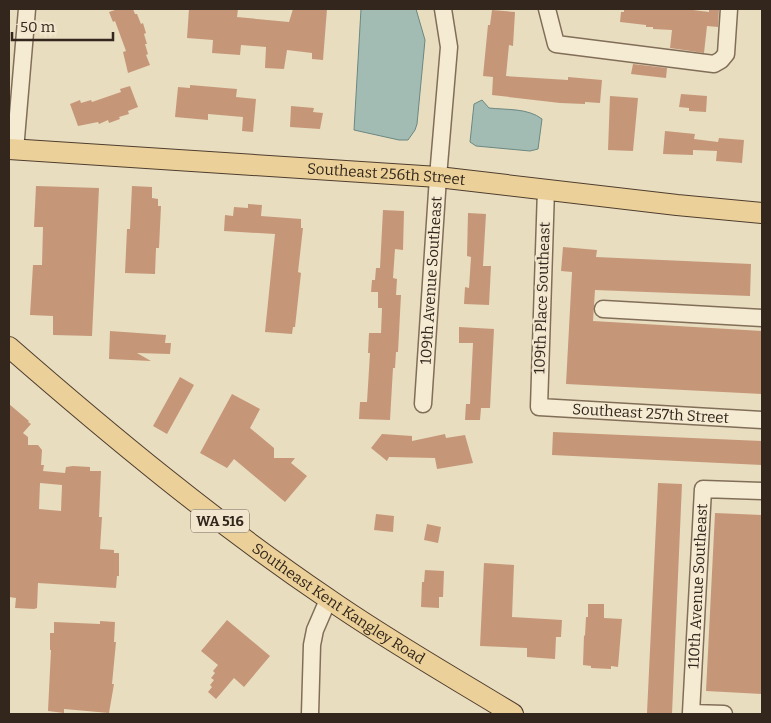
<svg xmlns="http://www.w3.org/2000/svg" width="771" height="723" font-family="Bitter,serif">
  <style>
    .water { fill: #a2bcb4; stroke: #6b8881 }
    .building { fill: #c59778; fill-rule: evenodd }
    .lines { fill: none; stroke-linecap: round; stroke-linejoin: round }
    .minor-casing { stroke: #816e59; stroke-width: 19 }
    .major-casing { stroke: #4f3d2e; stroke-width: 22 }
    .minor { stroke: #f5ead2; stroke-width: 16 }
    .major { stroke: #ebd199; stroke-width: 20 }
    .labels { text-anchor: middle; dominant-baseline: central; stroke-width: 4.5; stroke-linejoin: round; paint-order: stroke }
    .shield { fill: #f2e7ce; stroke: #6c6052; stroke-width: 1 }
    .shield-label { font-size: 14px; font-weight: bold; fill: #32261d }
    .street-label { font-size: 15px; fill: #32261d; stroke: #f2e7ce }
  </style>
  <rect width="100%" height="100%" fill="#e9ddc0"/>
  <path class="water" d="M361 9H416L425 40 417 124 415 130 408 140H399L354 130Z
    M482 100 489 108C507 110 528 108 542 119L538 149 530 151 476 146 470 142 474 104Z"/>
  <path class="building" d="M118 9H133L135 14H137L141 24 143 23 146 33 144 34 147 44H145L148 54 146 55 150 65 128 73 123 52 126 51 115 21 113 22 109 12Z
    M189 9H238L237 17 289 22 293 9H327L323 60 312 59V53L287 50 284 69 265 68 266 47 241 45 240 55 212 53 213 40 187 38Z
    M624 9H685L709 12V9H719L718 27 707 26 704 53 670 48 672 30 653 29V27H646V25L620 22 621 12H624Z
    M492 10 515 12 513 46 509 45 506 76 568 80V77L602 80 600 103 585 102V104L560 103 492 95 493 77 483 76 488 25H490Z
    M633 64 667 68 666 78 631 74Z
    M190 85 237 89 236 97 256 99 253 132 242 131 243 117 208 114V120L175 117 178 87 190 88Z
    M130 86 138 107 128 111 129 114 119 117 120 119 109 123 108 120 99 124 98 122 78 126 70 104 80 100 81 103 91 100 92 102 121 92 120 89Z
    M681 94 707 96 706 112 689 111V108L679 107Z
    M610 96 638 98 633 151 608 150Z
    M291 106 314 108 313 112 323 113 320 129 290 127Z
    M665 131 695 134 694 139 718 142 719 138 744 140 742 163 716 161 717 151 693 150V155L663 154Z
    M36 186 99 188 92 336 53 335V316L30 315 33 265H42L43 227H34Z
    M132 186 152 187V198L158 199V206H161L159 248H156L155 274 125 273 127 229H130Z
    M248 204 262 205 261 216 301 219V228H303L298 272 301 273 295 327H293L292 334 265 332 275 234 224 231 225 215 233 216 234 207 248 208Z
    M383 210 404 211 403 250 395 249 393 278 397 279 396 295H401L398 352H396L395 368H393L390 420 359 419 360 402H367L370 353H368L369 333H381L382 308H378V292H371L372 280H375L376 268H380Z
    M468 213 486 214 483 266H491L489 305 464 304 465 287 469 288 471 257 467 256Z
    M563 247 597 250 596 257 751 264 750 296 595 290 593 321 762 331V394L566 384 572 272 561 271Z
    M459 327 494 329 490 408H481L480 420H465L466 404H470L473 343H459Z
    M110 331 166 335 165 343H171L170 354 137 353 151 361 109 359Z
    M180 377 194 385 167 434 153 426Z
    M232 394 260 409 250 428 274 448V458H295L291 463 307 476 285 502 234 459 227 468 200 453Z
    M9 404 29 421 28 422 31 424 23 433 28 437V445H38L42 450 41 465H44L43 471 65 473 66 467 73 466 90 467V471H101L99 517H102L100 549 114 550V553H119V576H117L116 588 38 583 37 608 34 609 15 608 16 598 9 597ZM40 483 62 485 61 511 39 509Z
    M553 432 762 441V465L552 455Z
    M382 434 412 436V441L445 434 446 438 465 435 473 463 437 469 435 458 389 457 387 461 371 448Z
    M658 483 682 484 672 714 647 713Z
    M715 513 762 515V694L706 691Z
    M376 514 394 516 393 532 374 530Z
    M427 524 441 527 438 543 424 540Z
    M484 563 514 565 512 617 562 620 561 637H556L555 659 527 657V648L480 646Z
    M425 570 444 571 443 597H439V608L421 607 422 582H424Z
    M588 604H604V618L622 619 618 667 611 666V669L591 668V666L583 665 584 635 585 636 586 617H588Z
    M227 620 270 656 244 687 234 678 216 699 208 692 212 687 210 685 214 680 211 678 215 673 213 671 218 665 201 651Z
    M100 621 115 622 114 642H116L112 684H114L109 713 64 709V713L48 711 51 650H50V633H54V622L100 624Z"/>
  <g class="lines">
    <g class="minor-casing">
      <g id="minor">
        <path d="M547 9 556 44 714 64 721 60 726 54 729 9"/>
        <path d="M15 150 27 9"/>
        <path id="s1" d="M546 189 539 407 762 420"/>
        <path d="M603 309 762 318"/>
        <path id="s2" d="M423 404 438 177 449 47 443 9"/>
        <path d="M310 714 312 645 315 630 328 600"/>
        <path id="s3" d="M724 714 691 713 703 489 762 491"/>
      </g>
    </g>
    <g class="major-casing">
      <g id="major">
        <path id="s4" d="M9 149 438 177 677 205 762 213"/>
        <path id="s5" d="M9 347C111 436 215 522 327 598 387 640 451 676 513 714"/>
      </g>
    </g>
    <use href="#minor" class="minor"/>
    <use href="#major" class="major"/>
  </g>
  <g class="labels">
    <rect class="shield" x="191" y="509.5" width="58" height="23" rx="4"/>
    <g class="shield-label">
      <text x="220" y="521">WA 516</text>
    </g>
    <g class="street-label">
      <text stroke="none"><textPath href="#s4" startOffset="378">Southeast 256th Street</textPath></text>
      <text stroke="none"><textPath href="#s2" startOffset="124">109th Avenue Southeast</textPath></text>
      <text transform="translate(542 298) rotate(-88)">109th Place Southeast</text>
      <text stroke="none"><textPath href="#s1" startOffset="330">Southeast 257th Street</textPath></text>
      <text stroke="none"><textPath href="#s3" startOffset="160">110th Avenue Southeast</textPath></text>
      <text stroke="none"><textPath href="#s5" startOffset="418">Southeast Kent Kangley Road</textPath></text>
    </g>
  </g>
  <rect width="771" height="723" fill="none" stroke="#32261d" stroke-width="20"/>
  <path d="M12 32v8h101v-8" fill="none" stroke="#32261d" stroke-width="2.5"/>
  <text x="20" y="32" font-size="15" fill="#32261d" stroke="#f2e7ce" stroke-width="4" paint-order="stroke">50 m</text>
</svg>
